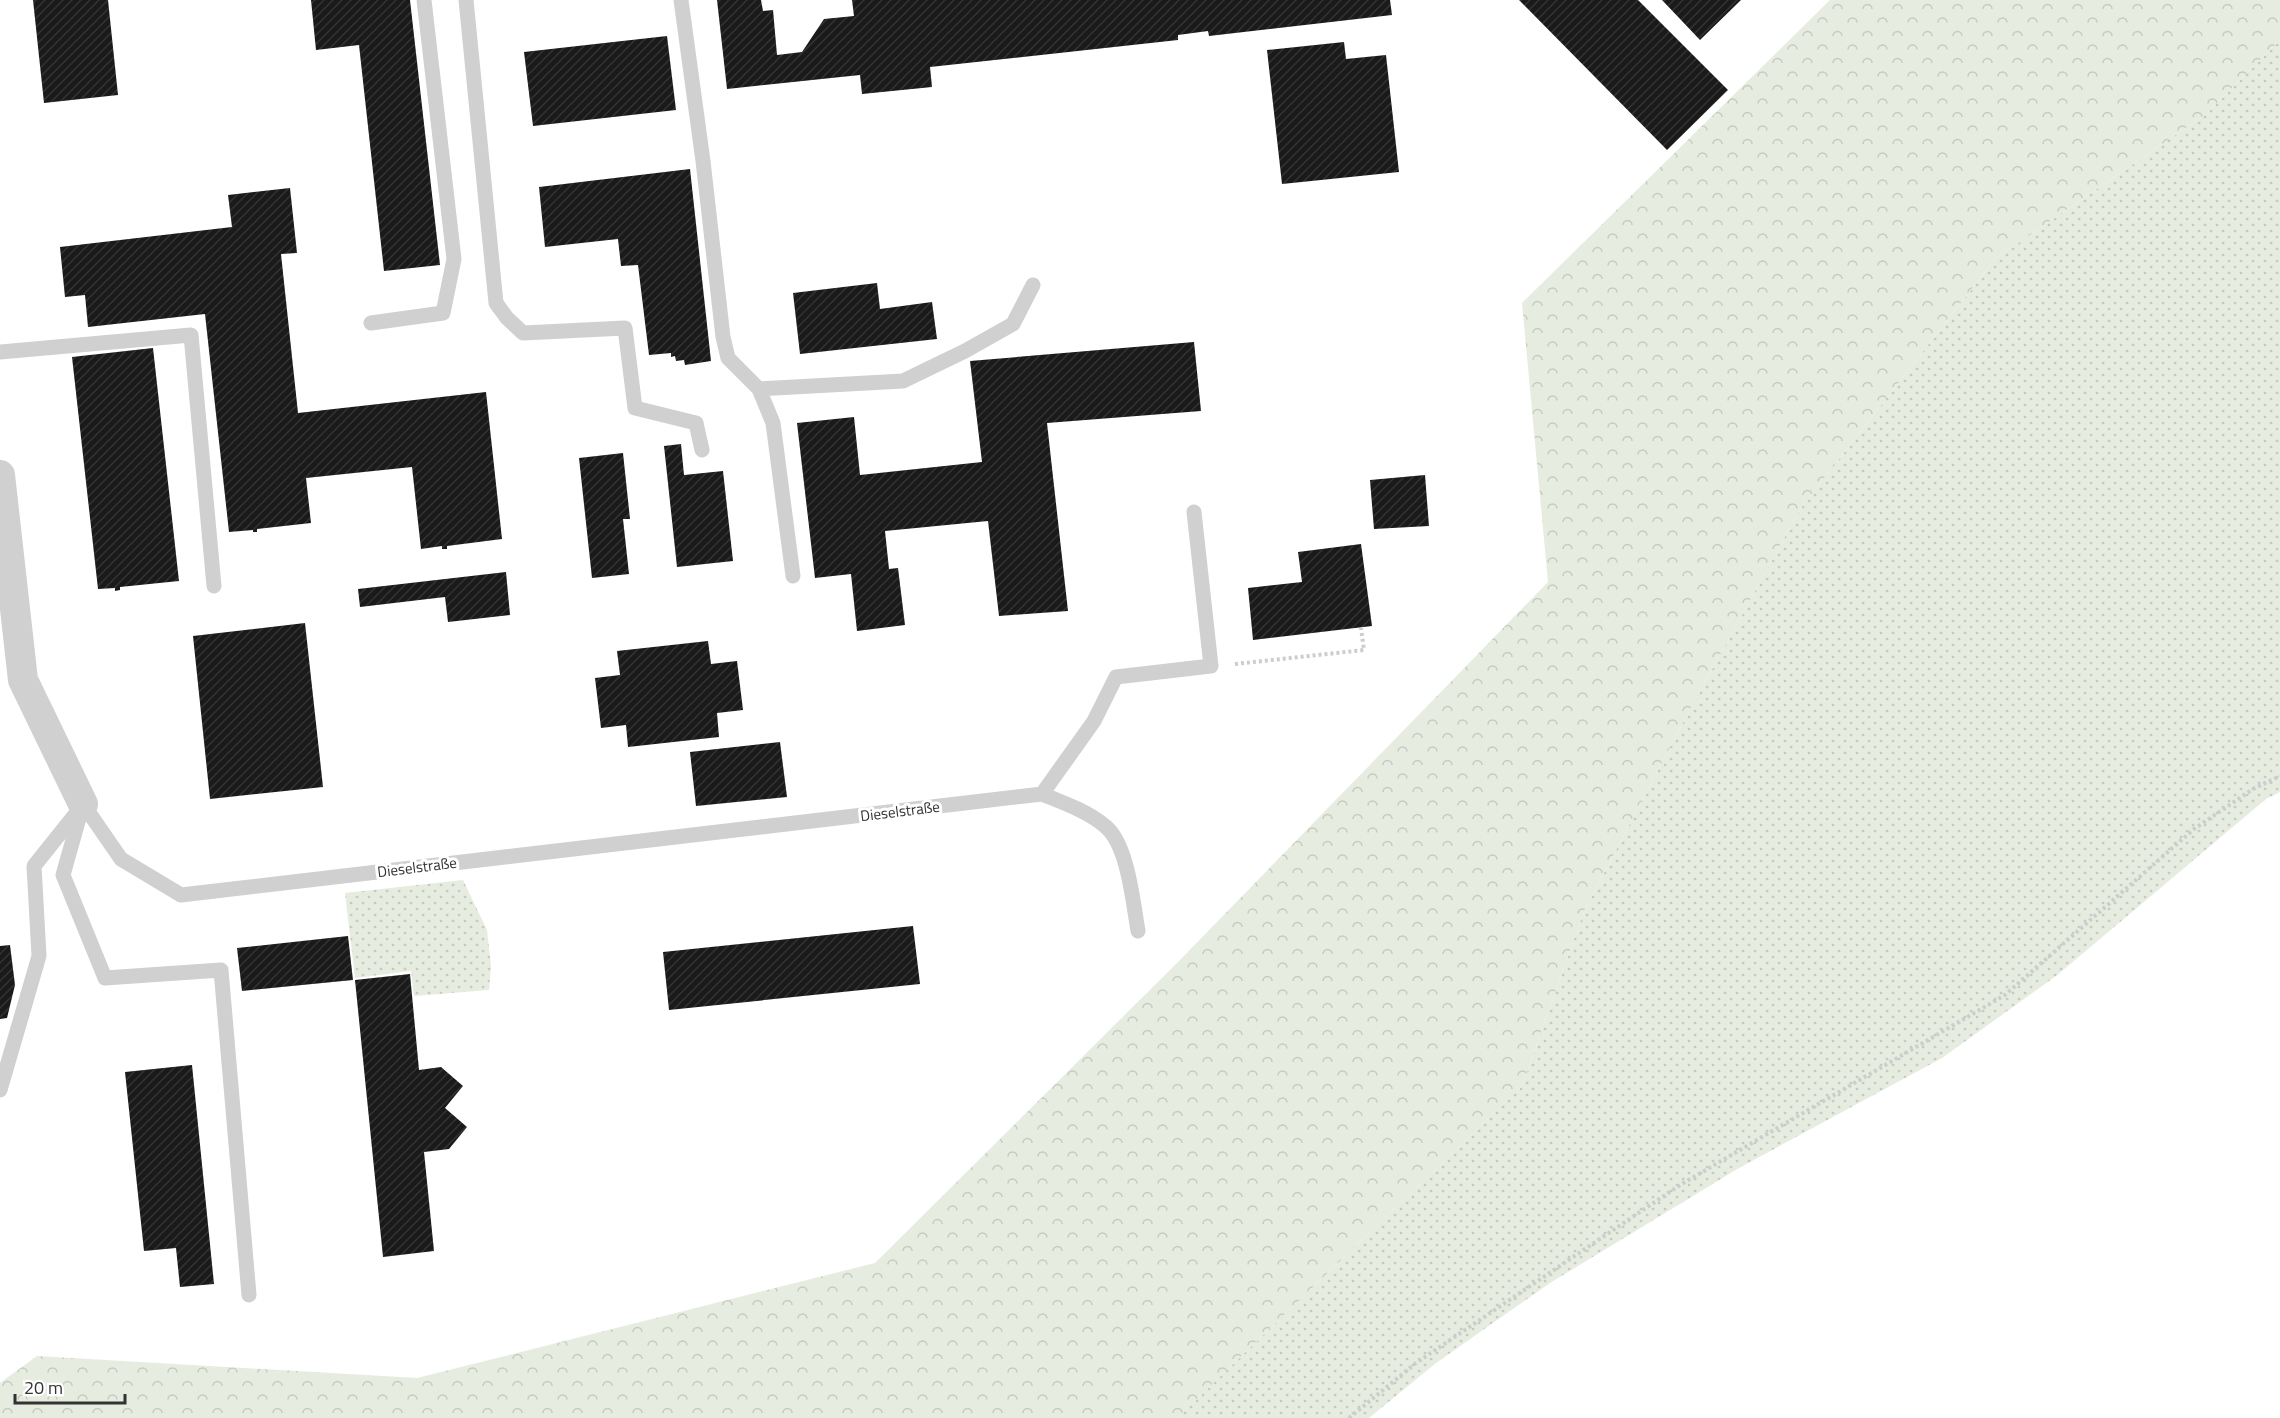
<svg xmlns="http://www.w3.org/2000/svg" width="2280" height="1418" font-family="'Titillium Web',sans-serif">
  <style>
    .grass { fill: url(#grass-dots) }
    .forest { fill: url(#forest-crowns) }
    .building { fill: url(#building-hatch) }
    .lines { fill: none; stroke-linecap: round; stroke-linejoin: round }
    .path { stroke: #cdcdcd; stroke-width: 4; stroke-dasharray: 3 3; stroke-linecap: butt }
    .lane { stroke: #d0d0d0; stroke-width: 15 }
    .street { stroke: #d0d0d0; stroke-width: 30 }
    .labels { text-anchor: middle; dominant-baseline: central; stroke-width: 6; stroke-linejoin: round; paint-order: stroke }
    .street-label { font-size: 15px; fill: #333; stroke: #fff }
  </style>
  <defs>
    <pattern id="grass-dots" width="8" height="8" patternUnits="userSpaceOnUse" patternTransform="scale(1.5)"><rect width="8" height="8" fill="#e6ecdf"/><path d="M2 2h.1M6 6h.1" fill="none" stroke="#c6cbc0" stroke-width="1.8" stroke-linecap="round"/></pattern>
    <pattern id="forest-crowns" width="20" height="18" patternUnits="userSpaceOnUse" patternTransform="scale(1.5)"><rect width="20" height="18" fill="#e6ecdf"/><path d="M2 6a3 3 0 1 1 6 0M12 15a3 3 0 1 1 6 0" fill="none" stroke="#c6cbc0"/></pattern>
    <pattern id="building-hatch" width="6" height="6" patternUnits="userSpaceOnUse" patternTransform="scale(1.5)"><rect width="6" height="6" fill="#1a1a1a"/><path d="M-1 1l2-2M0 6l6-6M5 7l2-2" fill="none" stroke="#333"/></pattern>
  </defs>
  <rect width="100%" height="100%" fill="#fff"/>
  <path class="grass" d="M2280 40V792L2266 799 2056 976 1942 1058 1739 1168 1550 1283 1436 1363 1369 1418H1177L1522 1086 1584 911 1680 728 1800 509 1995 259 2206 114Z
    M463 880 487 930 491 966 489 990 414 996 411 971 355 978 345 893Z"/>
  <path class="forest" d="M1830 0H2280V40L2206 114 1995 259 1800 509 1680 728 1584 911 1522 1086 1177 1418H0V1383L37 1356 417 1378 875 1263 1179 961 1548 582 1522 303Z"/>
  <path class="building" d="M33 0H108L118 95 44 103Z
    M311 0H410L440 265 384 271 359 45 316 50Z
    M717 0H761L763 11 773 10 777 55 802 52 824 19 854 16 852 0H1390L1392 15 1209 36 1208 31 1178 35V40L930 67 932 87 862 94 860 75 727 89Z
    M1519 0H1638L1728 90 1667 150Z
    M1662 0H1741L1700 40Z
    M667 36 676 110 533 126 524 52Z
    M1344 42 1346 59 1386 55 1399 172 1282 184 1267 50Z
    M690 169 711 361 685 365 684 360 676 361 675 356 671 357V353L649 355 638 265 621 266 618 239 545 247 539 187Z
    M290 188 297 253 281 254 298 413 486 392 502 539 447 546V549H442V546L421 549 412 467 306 478 311 523 257 529V532H253V530L229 532 205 314 88 327 85 295 65 297 60 247 232 227 228 195Z
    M877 283 880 309 932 302 937 339 800 354 793 293Z
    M1194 342 1201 411 1047 423 1068 611 999 616 988 521 885 531 889 569 898 568 905 625 857 631 851 574 815 578 797 423 854 417 860 475 982 462 970 361Z
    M153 348 179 581 120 587V590L115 591V588L98 589 72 357Z
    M681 444 684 475 723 471 733 561 677 567 664 446Z
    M623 453 630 519H623L629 574 592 578 579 458Z
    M1425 475 1429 526 1374 529 1370 480Z
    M1361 544 1372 626 1253 640 1248 588 1302 582 1298 552Z
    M506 572 510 615 448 622 445 597 360 607 358 589Z
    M305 623 323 787 210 799 193 636Z
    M708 641 711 664 737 661 743 710 717 713 719 737 628 747 626 725 601 728 595 678 620 675 617 651Z
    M780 742 787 797 696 806 690 752Z
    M913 926 920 984 669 1010 663 952Z
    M348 936 353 980 242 991 237 948Z
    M10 945 15 985 7 1018 0 1019V946Z
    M410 974 419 1070 441 1067 463 1086 445 1108 467 1127 449 1149 424 1152 434 1251 383 1257 355 980Z
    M192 1065 214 1284 180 1287 176 1248 144 1251 125 1072Z"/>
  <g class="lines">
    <path class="path" d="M1235 664 1364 650 1361 628
      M1349 1418 1416 1363 1680 1185 2005 995 2194 829 2253 789 2280 776"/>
    <path class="lane" d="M466 0 496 303 507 318 523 333 625 328 635 408 696 423 702 450
      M681 0 703 161 723 337 728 358 759 389 773 423 793 576
      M371 323 443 313 454 259 424 0
      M0 352 191 335 214 586
      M759 389 903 381 965 351 1013 324 1033 285
      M1042 794C1064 803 1087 811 1105 826 1128 844 1133 903 1138 931
      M83 804 121 859 181 895 1042 794 1094 721 1116 677 1211 666 1194 512
      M83 804 63 875 105 978 221 970 249 1295
      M0 1090 39 956 34 866 78 811"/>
    <path class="street" d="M0 475 23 680 83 804"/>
  </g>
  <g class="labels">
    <g class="street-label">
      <text transform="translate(900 811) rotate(-7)">Dieselstraße</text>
      <text transform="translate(417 867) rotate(-7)">Dieselstraße</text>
    </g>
  </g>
  <path d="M15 1394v9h110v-9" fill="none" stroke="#333333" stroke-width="3"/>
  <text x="24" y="1394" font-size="18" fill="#333333" stroke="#ffffff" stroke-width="4.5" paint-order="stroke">20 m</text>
</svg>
